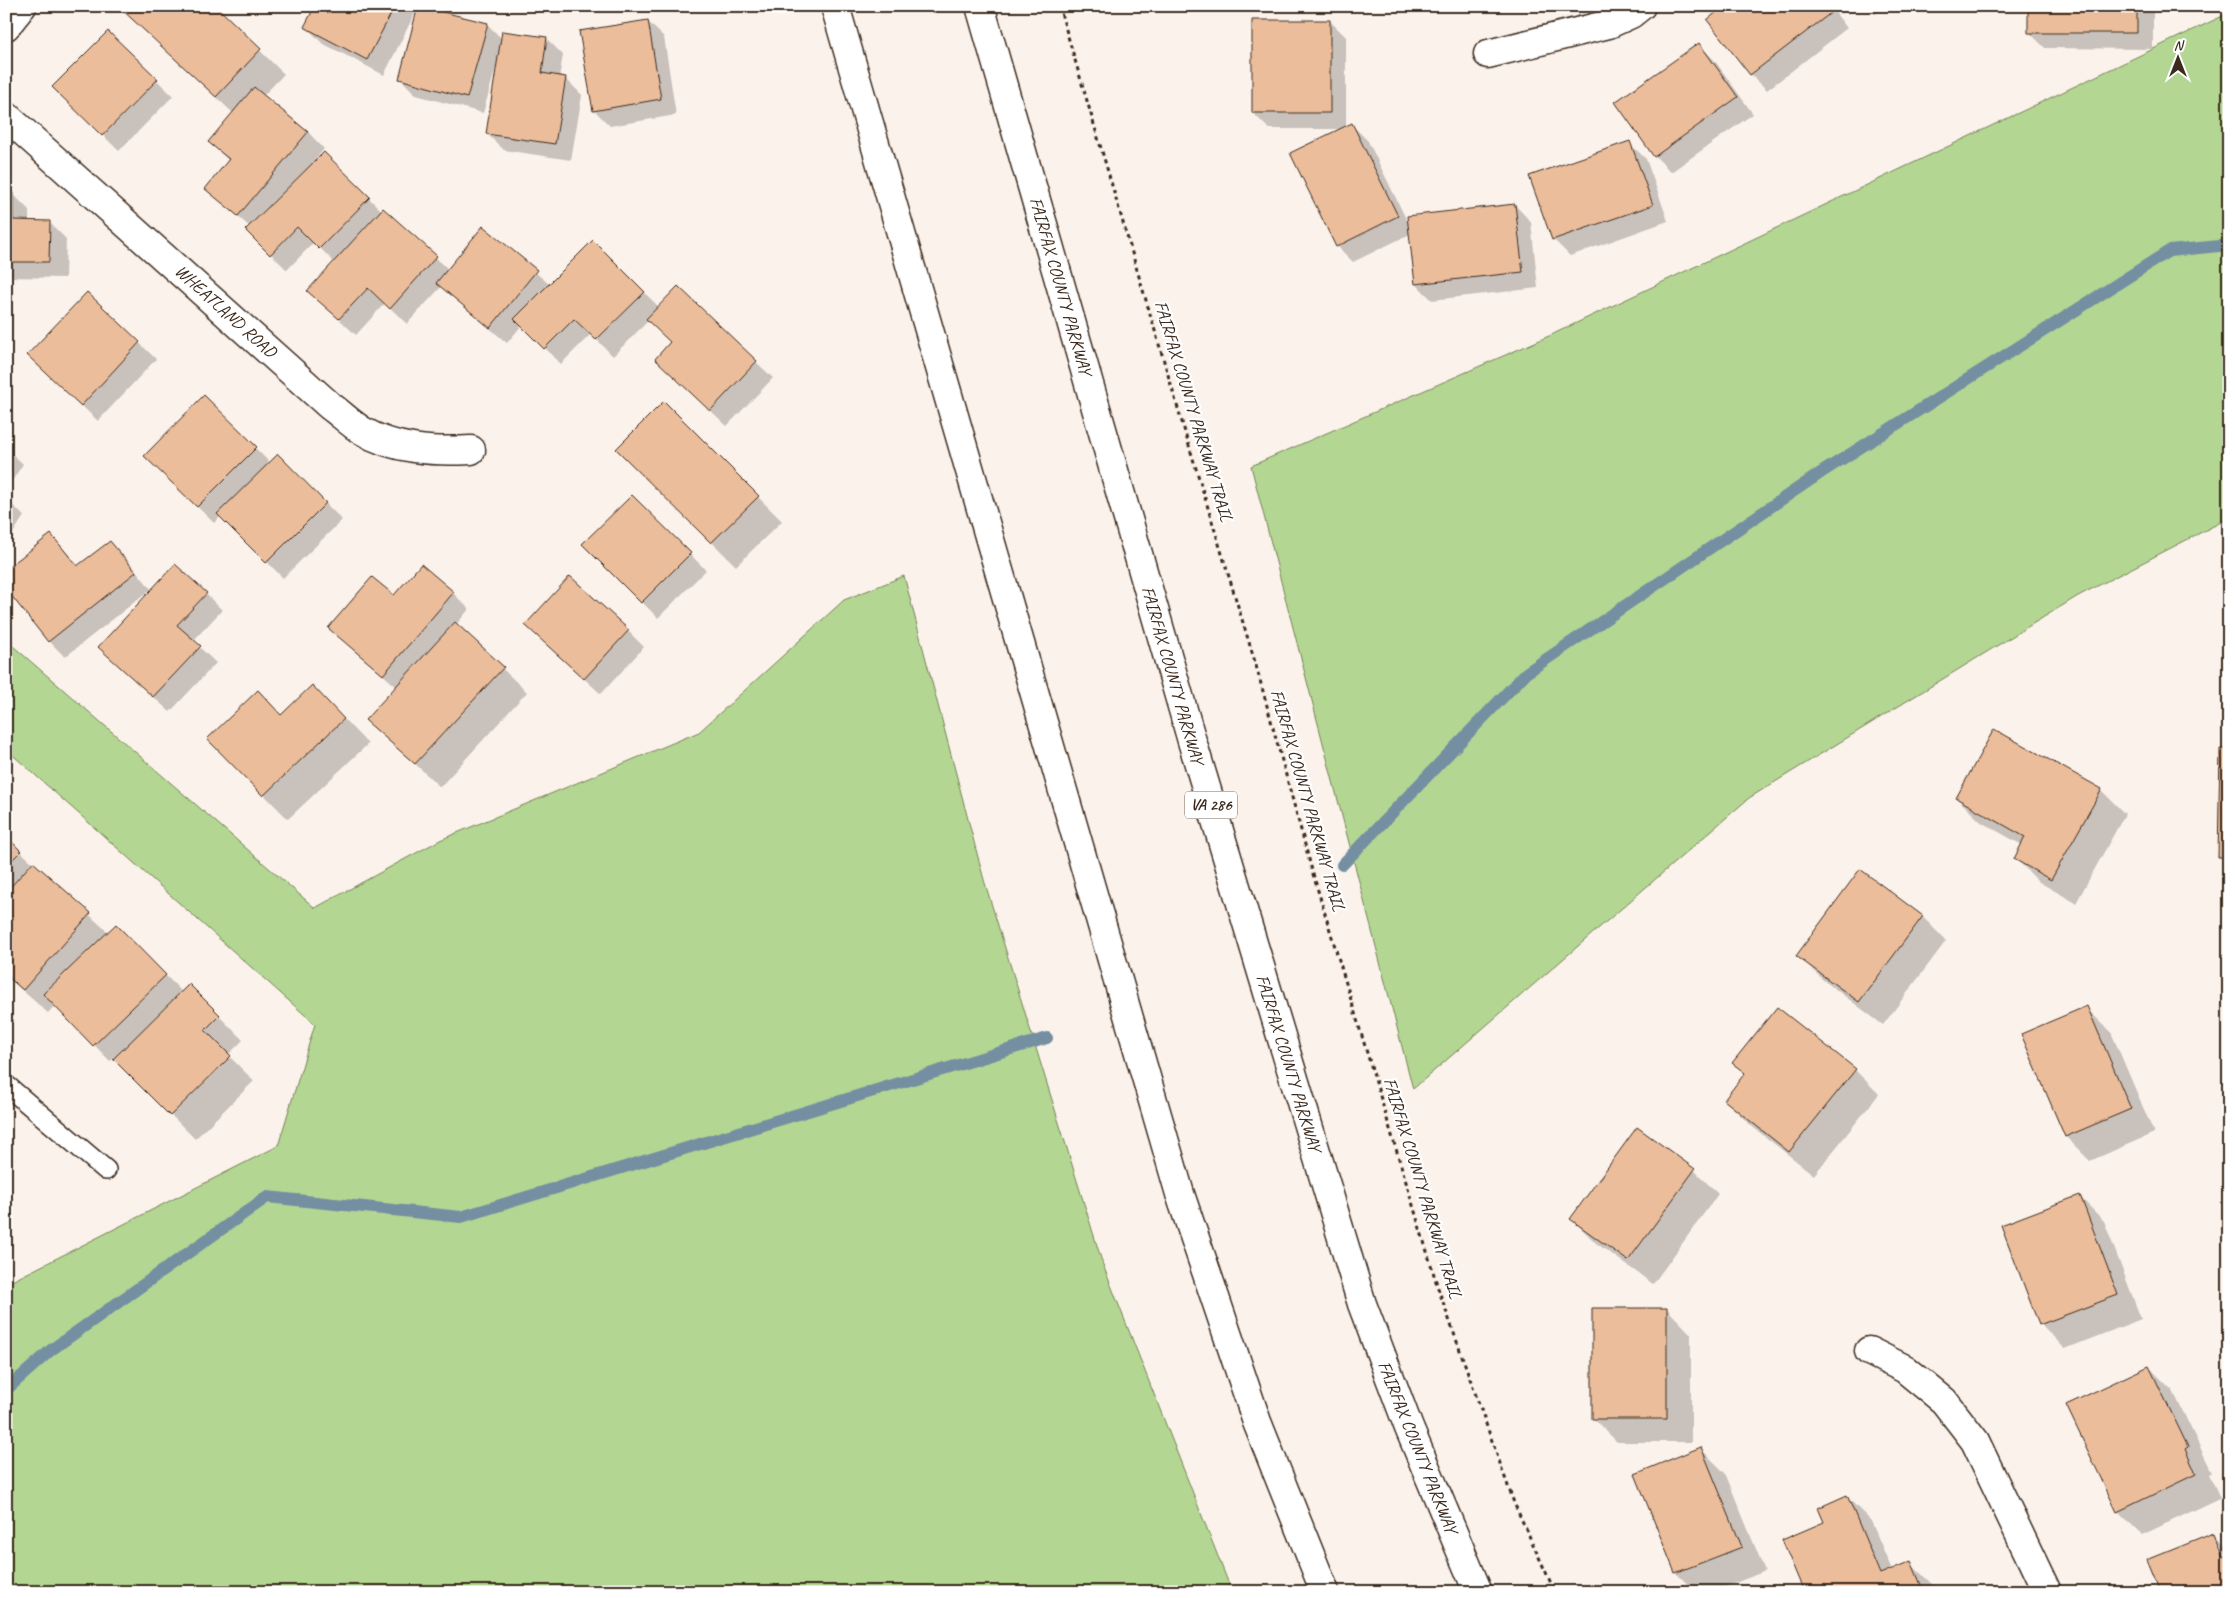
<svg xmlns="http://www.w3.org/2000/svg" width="2235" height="1598" font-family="Caveat,sans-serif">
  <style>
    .green { fill: #b3d792; stroke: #778058 }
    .shadow { fill: #0003 }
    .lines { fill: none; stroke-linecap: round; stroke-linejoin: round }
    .stream { stroke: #758fa2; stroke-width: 12 }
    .building { fill: #ebbd9b; stroke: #3b2a1e }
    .lane-casing { stroke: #3b2a1e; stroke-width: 22 }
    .street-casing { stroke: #3b2a1e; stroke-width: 31 }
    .highway-casing { stroke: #3b2a1e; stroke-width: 31 }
    .path { stroke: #3b2a1e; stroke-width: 3; stroke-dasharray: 4 4; stroke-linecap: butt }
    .lane { stroke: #fff; stroke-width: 19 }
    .street { stroke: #fff; stroke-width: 28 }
    .highway { stroke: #fff; stroke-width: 28 }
    .labels { text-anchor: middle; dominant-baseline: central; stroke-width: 4.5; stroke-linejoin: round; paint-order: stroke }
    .shield { fill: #fff; stroke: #766a62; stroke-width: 1 }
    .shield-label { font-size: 16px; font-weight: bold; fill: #3b2a1e }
    .street-label { font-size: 18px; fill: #3b2a1e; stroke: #fff }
  </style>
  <rect width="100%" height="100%" fill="#fbf2eb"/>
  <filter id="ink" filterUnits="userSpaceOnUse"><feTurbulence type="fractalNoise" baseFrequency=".02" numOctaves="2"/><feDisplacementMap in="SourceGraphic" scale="10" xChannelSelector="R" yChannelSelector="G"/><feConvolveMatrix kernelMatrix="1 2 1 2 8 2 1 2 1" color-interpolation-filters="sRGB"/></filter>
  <g filter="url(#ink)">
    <path class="green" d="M2229 13V518L2078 596 1749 798 1413 1089 1251 466 1549 336Z
      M904 576 984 880 1103 1265 1232 1592H6V1284L278 1146 315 1024 6 749V640L315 908 440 840 699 732 844 600Z"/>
    <path class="shadow" d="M120 6H214L284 74 263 96 308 132 324 149 313 162 314 163 324 154 382 211 383 209 449 270 484 228 550 285 593 242 659 307 678 287 773 378 727 426 673 375 672 343 649 320 613 356 591 334 561 364 522 325 507 343 441 287 407 324 385 303 356 335 309 291 335 263 314 242 287 270 247 230 250 227 206 189 229 161 210 142 234 114Z
      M316 6H419L487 24 502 39 503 32 547 39 563 55 559 78H565L582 95 571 160 504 150 487 134 497 68 496 67 483 113 416 95 400 78 417 9 384 75 322 43 306 27Z
      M1327 6H1340L1334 13Z
      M1726 6H1830L1847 28 1767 90 1750 74Z
      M1868 6H1889L1875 14Z
      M2029 6H2153V49L2045 48 2029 32Z
      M647 21 664 37 676 115 610 126 594 110Z
      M1330 21 1346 37V127L1351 124 1368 141 1409 225 1515 205 1531 222 1538 288 1432 300 1416 284 1410 234 1353 262 1337 246 1342 129H1269L1253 113Z
      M108 32 173 96 119 151 54 87Z
      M1699 44 1715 61 1753 114 1671 172 1655 156Z
      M1629 143 1646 159 1668 221 1570 256 1553 239Z
      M6 194H13L29 210V222H49L66 239 65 278 6 277Z
      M87 293 156 359 98 421 45 372Z
      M204 396 270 463 278 455 342 520 283 578 221 516 214 523 145 456Z
      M664 403 782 521 736 566 618 449Z
      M6 448 23 464 6 490Z
      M632 497 706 570 658 618 584 544Z
      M6 499 24 516 6 544Z
      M51 536 79 566 110 542 126 558 151 589 65 657 49 641Z
      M453 593 469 609 456 625 527 692 440 787 367 719 397 687 329 628 394 597Z
      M206 594 222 610 193 641 216 663 170 712 116 663Z
      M628 631 644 647 601 694 543 641Z
      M336 711 368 744 288 819 209 739 282 716Z
      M2229 750V865L2219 856Z
      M2101 790 2125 814 2076 903 2039 882 2015 858 2022 845 1981 822 1957 798Z
      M6 838 109 933 116 925 182 992 189 986 243 1040 228 1055 254 1081 195 1139 114 1058 110 1061 55 1005 48 1013 6 976Z
      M1922 916 1946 941 1883 1025 1822 979 1798 955Z
      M2086 1008 2111 1032 2154 1133 2090 1161 2066 1137Z
      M1734 1063 1855 1070 1879 1094 1814 1175 1749 1124 1725 1100 1746 1074Z
      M1694 1170 1718 1194 1653 1284 1596 1243 1572 1219Z
      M2079 1196 2104 1221 2141 1319 2065 1349 2041 1324Z
      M1667 1309 1691 1334V1442H1617L1593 1418Z
      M2149 1367 2173 1391 2212 1472 2209 1474 2220 1498 2142 1535 2118 1511Z
      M1701 1449 1725 1473 1765 1571 1713 1592H1696L1676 1573 1637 1474Z
      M1847 1497 1871 1521 1892 1570 1910 1563 1935 1587 1937 1592H1806L1826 1523Z
      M2214 1534 2229 1549V1592Z"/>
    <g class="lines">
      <path class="stream" d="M1342 865 1526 673 1822 472 2169 251 2229 245
        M6 1390 51 1350 267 1197 461 1217 1047 1038"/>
    </g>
    <path class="building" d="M118 6H216L261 49 216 97Z
      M315 6H395L367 60 304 27Z
      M418 6 488 23 467 98 399 79Z
      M1724 6H1828L1832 12 1750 75 1707 20Z
      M2028 6H2137V33H2028Z
      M648 20 661 99 593 111 579 31Z
      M1252 20H1330V113H1252Z
      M108 31 158 79 102 136 52 87Z
      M502 31 547 37 542 73 566 77 555 144 486 134Z
      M1699 43 1738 97 1654 157 1615 102Z
      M254 87 308 132 238 216 205 189 229 159 208 142Z
      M1352 123 1398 216 1336 247 1290 153Z
      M1630 141 1653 205 1552 240 1529 176Z
      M324 152 370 197 319 249 297 227 270 255 245 230Z
      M6 192 13 193V220L50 221 49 262H6Z
      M1515 204 1523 272 1415 284 1407 216Z
      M383 208 437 256 390 309 368 288 339 319 307 291Z
      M483 226 537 270 490 328 436 283Z
      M593 240 645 292 596 340 574 319 544 349 514 319Z
      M678 286 757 361 710 411 655 359 670 342 646 319Z
      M87 292 140 342 81 406 27 355Z
      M204 395 257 447 197 507 144 456Z
      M664 401 759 496 711 543 616 449Z
      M278 454 326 503 266 563 217 514Z
      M632 495 691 553 641 603 582 544Z
      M51 534 77 566 110 541 136 572 48 642 6 589V569Z
      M175 564 207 593 177 625 201 646 153 697 98 647Z
      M421 564 454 592 383 675 328 628 372 577 394 595Z
      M570 576 629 630 584 679 525 625Z
      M455 622 504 667 415 764 365 720Z
      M312 685 344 719 263 796 207 739 258 690 281 715Z
      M1994 729 2102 789 2051 880 2014 859 2025 837 1956 798Z
      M2220 749H2229V857H2218Z
      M6 836 21 851 6 866Z
      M33 862 91 913 23 990 6 975V892Z
      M1860 869 1923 916 1859 1002 1796 956Z
      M116 924 166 975 93 1046 43 994Z
      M189 984 220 1015 205 1030 231 1056 170 1116 113 1059Z
      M2087 1006 2131 1109 2065 1137 2021 1034Z
      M1777 1007 1856 1069 1789 1152 1724 1100 1745 1073 1732 1063Z
      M1637 1127 1695 1169 1628 1261 1570 1219Z
      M2080 1195 2118 1295 2039 1325 2001 1225Z
      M1592 1308H1667V1419H1592Z
      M2149 1366 2188 1447 2185 1449 2196 1474 2117 1512 2066 1405Z
      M1701 1447 1742 1547 1675 1573 1635 1474Z
      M1847 1495 1880 1574 1911 1561 1924 1592H1804L1782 1540 1824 1522 1818 1508Z
      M2214 1533 2223 1556 2229 1553V1592H2160L2147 1560Z"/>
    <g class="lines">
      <g class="lane-casing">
        <path id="lane" d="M6 1085 106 1170"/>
      </g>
      <g class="street-casing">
        <path id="street" d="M6 26 22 6
          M1488 54 1609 24 1631 14 1641 6
          M6 116 330 406C340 413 350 423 361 430 394 450 434 452 471 450
          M1869 1351 1905 1369 1944 1401 1975 1441 2047 1592"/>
      </g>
      <g class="highway-casing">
        <path id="highway" d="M835 6 1180 1194 1257 1422 1325 1592
          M980 6 1192 741 1362 1304 1409 1428 1478 1592"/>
      </g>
      <path class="path" d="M1059 6 1187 439 1255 662 1313 874 1438 1288 1514 1503 1555 1592"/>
      <use href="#lane" class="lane"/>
      <use href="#street" class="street"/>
      <use href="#highway" class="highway"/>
    </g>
  </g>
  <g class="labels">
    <rect class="shield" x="1185" y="791.5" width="52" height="27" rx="4"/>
    <g class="shield-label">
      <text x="1211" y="805">VA 286</text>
    </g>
    <g class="street-label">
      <text transform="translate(1061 286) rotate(74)">FAIRFAX COUNTY PARKWAY</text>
      <text transform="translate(226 311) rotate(42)">WHEATLAND ROAD</text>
      <text transform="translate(1194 411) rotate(73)">FAIRFAX COUNTY PARKWAY TRAIL</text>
      <text transform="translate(1173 675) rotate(74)">FAIRFAX COUNTY PARKWAY</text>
      <text transform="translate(1308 800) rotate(74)">FAIRFAX COUNTY PARKWAY TRAIL</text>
      <text transform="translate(1289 1063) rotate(73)">FAIRFAX COUNTY PARKWAY</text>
      <text transform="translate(1423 1188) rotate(73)">FAIRFAX COUNTY PARKWAY TRAIL</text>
      <text transform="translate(1418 1447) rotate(68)">FAIRFAX COUNTY PARKWAY</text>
    </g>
  </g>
  <rect width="2235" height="1598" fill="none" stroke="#fff" stroke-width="25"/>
  <rect x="12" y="12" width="2210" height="1573" fill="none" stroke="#3b2a1e" stroke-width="2" filter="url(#ink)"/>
  <g transform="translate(2178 58)" stroke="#ffffff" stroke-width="4" paint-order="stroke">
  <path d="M0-4L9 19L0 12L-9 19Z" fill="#3b2a1e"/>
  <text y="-8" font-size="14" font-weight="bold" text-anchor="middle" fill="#3b2a1e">N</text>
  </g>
</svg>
